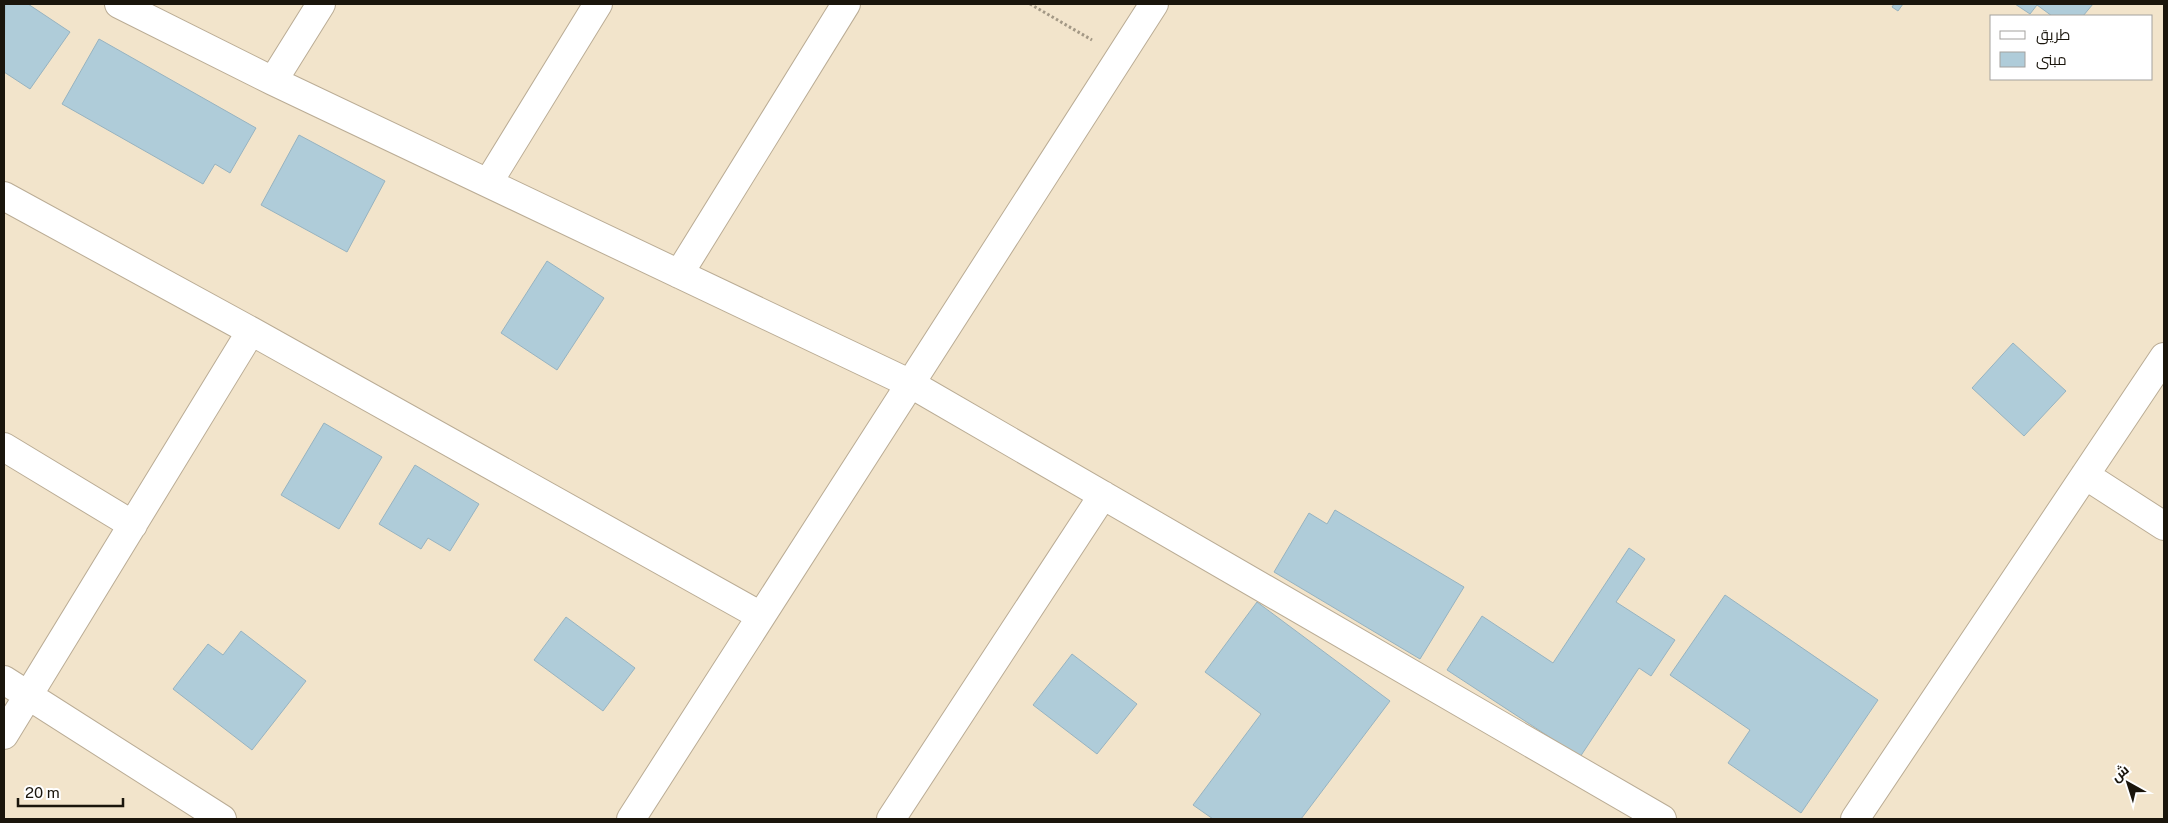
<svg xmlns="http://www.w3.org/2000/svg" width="2168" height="823" font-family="'Public Sans',Cairo,sans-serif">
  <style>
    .building { fill: #afccd9; stroke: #97b3c0 }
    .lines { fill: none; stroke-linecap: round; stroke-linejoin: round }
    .minor-casing { stroke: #baac95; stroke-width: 30 }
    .path { stroke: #a39885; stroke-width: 3; stroke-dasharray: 2.5 2.5; stroke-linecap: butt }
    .minor { stroke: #fff; stroke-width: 28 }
  </style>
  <rect width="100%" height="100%" fill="#f2e4cb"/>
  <path class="building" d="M5 4H28L70 32 30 89 4 72Z
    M1894 4H1903L1898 11 1892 7Z
    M2015 4H2093L2083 16H2052L2037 5 2030 14Z
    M99 39 256 128 230 173 215 164 203 184 62 104Z
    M299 135 385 181 347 252 261 205Z
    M547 261 604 298 557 370 501 333Z
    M2013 343 2066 391 2024 436 1972 388Z
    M324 423 382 457 339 529 281 495Z
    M415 465 479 504 450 551 428 538 421 549 379 524Z
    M1335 510 1464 587 1420 659 1274 572 1309 513 1327 524Z
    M1629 548 1645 559 1616 602 1675 640 1651 676 1639 668 1580 757 1447 670 1482 616 1553 663Z
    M1725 595 1878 700 1801 813 1728 763 1750 730 1670 675Z
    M1257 602 1390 701 1301 819H1213L1193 805 1261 714 1205 672Z
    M566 617 635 668 603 711 534 660Z
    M241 631 306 681 252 750 173 689 208 644 223 655Z
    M1072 654 1137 704 1097 754 1033 705Z"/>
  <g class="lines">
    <g class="minor-casing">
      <path id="minor" d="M119 4 273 81 911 384 1662 819
        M273 81 321 4
        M488 183 598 4
        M4 196 251 331 761 616
        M679 274 846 4
        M4 447 133 525
        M2085 475 2164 526
        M4 680 222 819
        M4 735 251 331
        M631 819 1154 4
        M891 819 1103 495
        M1855 819 2164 357"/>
    </g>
    <path class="path" d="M1030 4 1092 40"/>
    <use href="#minor" class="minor"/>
  </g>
  <rect width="2168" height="823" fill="none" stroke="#1a150c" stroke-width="10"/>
  <rect x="1990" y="15" width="162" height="65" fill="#ffffff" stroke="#a3a19e"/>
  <rect x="2000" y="31" width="25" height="8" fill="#ffffff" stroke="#a3a19e"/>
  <text x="2036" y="40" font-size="15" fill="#1a150c">طريق</text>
  <rect x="2000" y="52" width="25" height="15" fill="#afccd9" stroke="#a3a19e"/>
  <text x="2036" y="65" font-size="15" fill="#1a150c">مبنى</text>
  <g transform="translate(2128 783) rotate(321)" stroke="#ffffff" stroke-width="4" paint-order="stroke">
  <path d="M0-4L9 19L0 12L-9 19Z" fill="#1a150c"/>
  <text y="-8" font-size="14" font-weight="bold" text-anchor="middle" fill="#1a150c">ش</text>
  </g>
  <path d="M18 798v8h105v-8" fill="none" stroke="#1a150c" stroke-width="2.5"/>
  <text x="25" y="798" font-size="15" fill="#1a150c" stroke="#ffffff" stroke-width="4" paint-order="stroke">20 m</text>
</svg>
